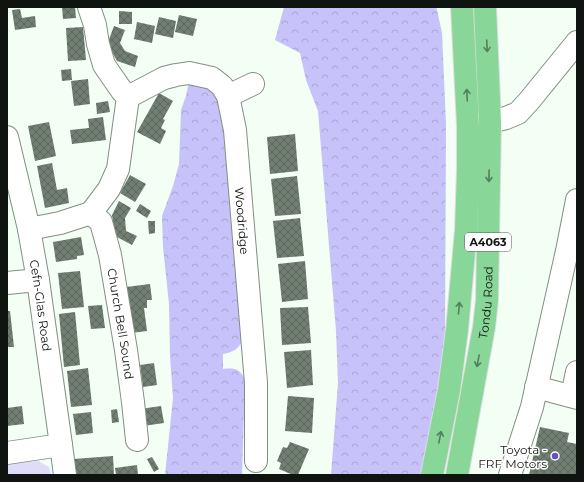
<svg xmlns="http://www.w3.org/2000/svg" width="584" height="482" font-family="Montserrat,sans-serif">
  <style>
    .grass { fill: #dedcf9 }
    .forest { fill: url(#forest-crowns) }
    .building { fill: url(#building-cross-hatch) }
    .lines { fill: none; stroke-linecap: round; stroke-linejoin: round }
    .minor-casing { stroke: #838f83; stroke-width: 24 }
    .major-casing { stroke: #dedede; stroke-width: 24 }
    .minor { stroke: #fff; stroke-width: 22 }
    .major { stroke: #89d699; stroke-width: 22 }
    .oneway { stroke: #537f5b }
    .poi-dot { fill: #694ec7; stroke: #fff; stroke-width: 1.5 }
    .labels { text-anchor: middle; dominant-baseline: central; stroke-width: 3; stroke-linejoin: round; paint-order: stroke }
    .shield { fill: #fff; stroke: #585a58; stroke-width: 1 }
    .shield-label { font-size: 11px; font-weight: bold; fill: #101410 }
    .street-label { font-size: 12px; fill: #101410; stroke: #fff }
    .poi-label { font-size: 12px; fill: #101410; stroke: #fff; text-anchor: end }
  </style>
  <defs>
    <pattern id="forest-crowns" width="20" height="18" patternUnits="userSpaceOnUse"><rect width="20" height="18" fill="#c7c2f9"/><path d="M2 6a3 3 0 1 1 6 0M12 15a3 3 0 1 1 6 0" fill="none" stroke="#aaa6d4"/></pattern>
    <pattern id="building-cross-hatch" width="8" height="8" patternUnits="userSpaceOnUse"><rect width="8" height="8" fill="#717e72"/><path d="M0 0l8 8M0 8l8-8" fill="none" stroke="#5b665c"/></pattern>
  </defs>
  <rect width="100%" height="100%" fill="#f3fef4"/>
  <path class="grass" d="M38 461 49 467 51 475H7V464Z"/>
  <path class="forest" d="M284 7H436L437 10 442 33 446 124 445 339 436 406 421 475H331L338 383 336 331 318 111 306 80 300 53 275 40Z
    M189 81 216 90 225 116 243 338C240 349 233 352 223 354V369C234 368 239 368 245 379L242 475H165L173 398 170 356 169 304 163 247 162 216 173 186 179 164 181 110 186 96Z"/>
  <path class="building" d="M62 7H75L76 18 63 19Z
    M20 9 22 18 35 16 36 27 15 30 12 10Z
    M119 11 132 12V24H119Z
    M179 15 197 19 193 36 175 32Z
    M159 17 176 21 173 38 155 34Z
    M137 22 155 26 152 43 134 39Z
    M114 26 125 30 120 43 125 51 138 56 135 67 117 61 109 46 108 42Z
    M83 27 86 60 68 61 66 28Z
    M71 69 72 80 62 81 61 70Z
    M88 79 90 104 74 106 71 81Z
    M159 93 173 101 163 119 165 120 161 128 166 131 160 144 137 132Z
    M108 101 110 112 97 114 96 103Z
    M103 117 106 140 72 144 70 130 89 128 88 119Z
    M49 122 56 156 35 161 28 126Z
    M295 134 298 171 270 174 267 137Z
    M52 163 57 190 67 188 69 203 45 208 37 166Z
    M130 175 146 184 135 202 120 193Z
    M297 176 301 214 275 216 271 179Z
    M119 201 131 208 125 218 126 231 137 236 132 245 115 236 112 215Z
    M140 204 151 211 147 218 136 211Z
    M300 218 304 256 277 258 273 221Z
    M148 221H155V233L149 234Z
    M81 237 84 255 77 256V259L56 262 53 242Z
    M305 261 308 299 282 302 278 264Z
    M80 271 84 307 62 309 58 273Z
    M150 284 152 300H147V308H144L147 331 131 333 126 287Z
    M102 305 105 328 91 329 88 306Z
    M308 307 311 343 282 345 280 308Z
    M7 311H10L14 347H7Z
    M75 312 80 365 64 367 59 314Z
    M311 350 313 385 287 388 284 352Z
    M154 363 157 385 143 387 140 365Z
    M88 368 92 405 71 407 67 371Z
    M288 396 314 398 312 433 285 431Z
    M22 406 24 424 7 426V408Z
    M161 406 164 423 143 426 140 409Z
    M117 409 119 422 112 423 111 410Z
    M91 412 93 433 76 435 73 414Z
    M540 427 569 433 567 442 577 444V475H529Z
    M290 442 309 449 298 475H293L279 469 281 463 277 461 283 447 287 448Z
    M113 456 114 475H75L74 459Z
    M152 457 159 469 154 472 147 459Z
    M137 465 138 475H116L115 468Z"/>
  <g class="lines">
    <g class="minor-casing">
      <g id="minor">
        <path id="s1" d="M89 7 95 25 98 44 104 65 122 91 128 97 118 169 109 189 91 213 101 222 110 255 126 350 133 402 137 440"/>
        <path d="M228 96 253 84"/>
        <path id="s2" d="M128 97 164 78 176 75 189 73 212 78 222 86 228 96 235 130 256 383V461"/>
        <path d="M471 126 490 122 506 118 518 113 529 101 577 42"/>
        <path id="s3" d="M7 137 29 229 38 280 61 445 65 475"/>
        <path d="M29 229 60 223 91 213"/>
        <path d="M7 283 38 280"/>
        <path d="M536 387 577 398"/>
        <path d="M572 396 577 372"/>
        <path d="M7 453 61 445"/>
        <path d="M510 475 532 407 567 251 577 200"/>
      </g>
    </g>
    <g class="major-casing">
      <g id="major">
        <path d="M432 475 449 390 457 330 466 230 468 169V126L462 7"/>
        <path id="s4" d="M457 475 484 327 487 300 490 122 485 7"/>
      </g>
    </g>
    <use href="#minor" class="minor"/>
    <use href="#major" class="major"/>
  </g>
  <defs><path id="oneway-shaft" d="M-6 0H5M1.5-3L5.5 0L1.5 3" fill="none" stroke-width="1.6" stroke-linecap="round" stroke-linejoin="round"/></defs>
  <g class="oneway">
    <use href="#oneway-shaft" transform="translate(487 46) rotate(87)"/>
    <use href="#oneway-shaft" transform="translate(467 95) rotate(-93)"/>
    <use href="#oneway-shaft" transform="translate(489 176) rotate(91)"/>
    <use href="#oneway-shaft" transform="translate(459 308) rotate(-85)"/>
    <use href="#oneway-shaft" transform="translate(478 361) rotate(101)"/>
    <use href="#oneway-shaft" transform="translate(440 437) rotate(-79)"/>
  </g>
  <circle class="poi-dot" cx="555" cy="456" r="4"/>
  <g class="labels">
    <rect class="shield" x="465" y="233" width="46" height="18" rx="3"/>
    <g class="shield-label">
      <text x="488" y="242">A4063</text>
    </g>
    <g class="street-label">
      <text stroke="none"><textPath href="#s2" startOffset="240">Woodridge</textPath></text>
      <text stroke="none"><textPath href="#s4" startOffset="175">Tondu Road</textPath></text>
      <text stroke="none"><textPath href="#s3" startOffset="172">Cefn-Glas Road</textPath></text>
      <text stroke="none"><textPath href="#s1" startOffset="342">Church Bell Sound</textPath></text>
    </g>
    <g class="poi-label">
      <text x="547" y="449">Toyota -<tspan x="547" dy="14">FRF Motors</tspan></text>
    </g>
  </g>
  <rect width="584" height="482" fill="none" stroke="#101410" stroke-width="16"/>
</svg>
